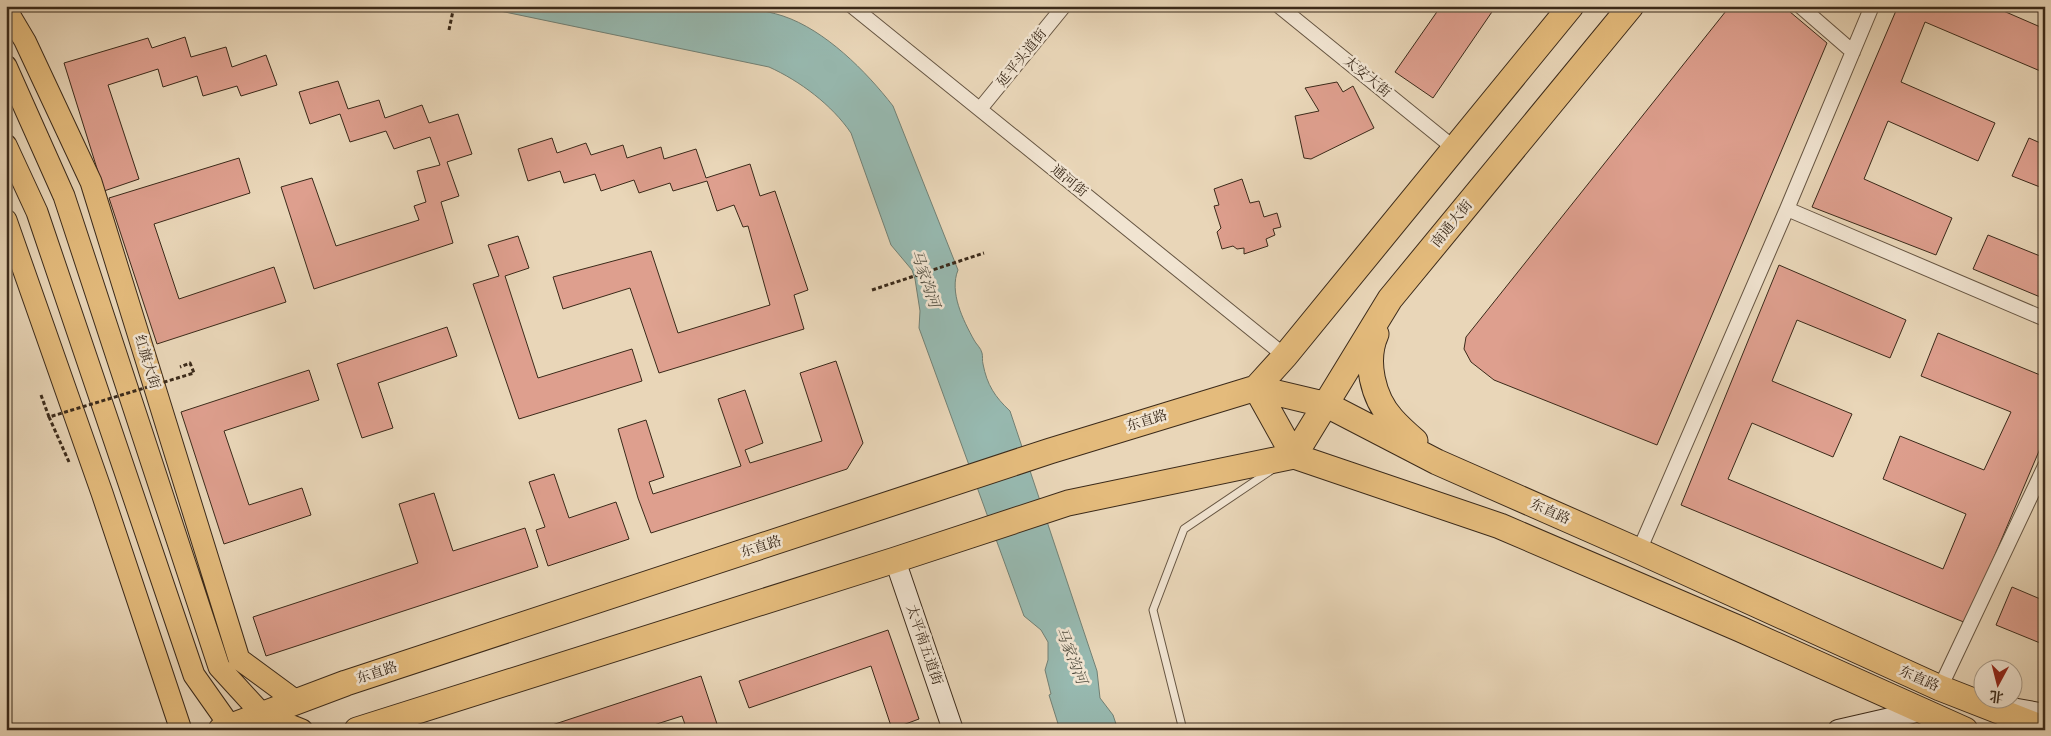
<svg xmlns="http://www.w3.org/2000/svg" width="2051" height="736" font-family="'Old Standard TT','Noto Serif SC',serif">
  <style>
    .water { fill: #97b9b0; stroke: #728074 }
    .building { fill: #de9f8e; stroke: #3b2a1a }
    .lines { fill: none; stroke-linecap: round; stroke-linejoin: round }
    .lane-casing { stroke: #665542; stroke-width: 9 }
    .street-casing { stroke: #665542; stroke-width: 16 }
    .secondary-casing { stroke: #3b2a1a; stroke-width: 22 }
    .primary-casing { stroke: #3b2a1a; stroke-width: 23 }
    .highway-casing { stroke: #3b2a1a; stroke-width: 27 }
    .path { stroke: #3b2a1a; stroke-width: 3; stroke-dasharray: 4 2.5; stroke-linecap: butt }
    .lane { stroke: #f1e4d1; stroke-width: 7 }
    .street { stroke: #f1e4d1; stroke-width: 14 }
    .secondary { stroke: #f1e4d1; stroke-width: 20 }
    .primary { stroke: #e4bb7c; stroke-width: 21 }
    .highway { stroke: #e4bb7c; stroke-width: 25 }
    .path-bridge { stroke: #3b2a1a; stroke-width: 3; stroke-dasharray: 4 2.5; stroke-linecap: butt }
    .labels { text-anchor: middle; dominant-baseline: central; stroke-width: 5; stroke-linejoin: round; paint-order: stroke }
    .street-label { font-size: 14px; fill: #3b2a1a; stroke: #f1e4d1 }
    .water-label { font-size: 15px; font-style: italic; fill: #524e40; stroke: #f1e4d1 }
  </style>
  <rect width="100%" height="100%" fill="#e9d6b8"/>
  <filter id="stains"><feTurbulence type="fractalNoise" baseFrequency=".004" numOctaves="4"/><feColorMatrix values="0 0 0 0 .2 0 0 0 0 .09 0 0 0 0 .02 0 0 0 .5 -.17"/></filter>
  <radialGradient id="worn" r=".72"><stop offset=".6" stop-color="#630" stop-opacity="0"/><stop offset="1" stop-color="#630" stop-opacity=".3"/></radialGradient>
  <path class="water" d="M476 6C535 6 595 6 654 6 695 6 743 3 783 16 825 30 866 71 893 106L958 270C949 292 963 320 974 340 976 344 981 348 982 353 983 356 982 361 983 364 987 385 995 397 1010 411L1097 671 1100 698 1113 715 1118 730H1060L1049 695 1051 694 1045 670 1048 660V642L1041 630 1024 616 919 328 920 311 915 279 912 270 891 245 851 133C832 105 800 81 769 67Z"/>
  <path class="building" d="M1441 6H1496L1433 98 1395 72Z
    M1730 6H1783L1827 43 1657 445 1494 380 1471 362 1464 349 1466 337Z
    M1898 6H1992L2045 29V73L1925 22 1901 82 1995 123 1978 161 1888 121 1864 179 1952 218 1936 255 1812 207Z
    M185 37 191 57 226 47 232 67 266 55 277 85 241 96 237 86 203 96 197 76 163 87 158 69 108 85 139 179 104 191 64 63 148 38 152 48Z
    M338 81 348 109 379 100 385 118 422 105 429 123 458 114 472 154 447 162 459 196 441 202 453 243 314 289 281 187 312 178 336 246 419 220 414 206 426 202 417 171 440 165 430 137 394 149 386 131 350 142 340 114 310 124 299 92Z
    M1337 82 1343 92 1353 86 1374 128 1311 159 1304 158 1295 116 1319 111 1305 88Z
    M552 138 557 153 586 143 591 155 623 145 627 158 661 147 664 159 696 149 706 178 750 164 760 196 775 191 808 290 794 295 804 329 659 373 630 288 563 309 553 277 651 251 678 333 770 305 748 226 743 227 734 205 717 211 707 181 673 191 670 183 639 193 634 180 601 191 595 174 564 183 560 171 528 181 518 149Z
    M2029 138 2045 145V189L2012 176Z
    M239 158 250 193 154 224 179 299 274 267 286 302 157 344 109 198Z
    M1242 179 1250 203 1259 201 1264 217 1277 213 1281 227 1273 229 1275 235 1266 239 1268 246 1244 254V248L1237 249 1233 246 1222 249 1217 232 1221 228 1214 206 1219 205 1214 189Z
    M1988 235 2045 258V299L1973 269Z
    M518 236 529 268 505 276 538 378 632 349 642 381 519 419 473 284 499 276 488 245Z
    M1779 265 1906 320 1890 358 1797 320 1772 381 1852 414 1833 457 1752 423 1728 479 1943 569 1966 514 1883 479 1900 436 1984 470 2011 412 1921 376 1938 333 2045 377V437L1966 623 1681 505Z
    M447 327 457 356 378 383 393 428 362 438 337 364Z
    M836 361 863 443 847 469 651 533 638 498 618 429 646 420 664 477 649 482 653 494 741 466 718 399 745 390 763 443 745 450 750 463 822 441 800 373Z
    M309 370 319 400 224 431 249 505 302 488 311 515 224 544 181 412Z
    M554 474 569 518 616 502 629 539 548 566 536 530 545 527 529 482Z
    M434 493 453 551 525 528 538 567 266 656 253 617 418 563 399 504Z
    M2012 587 2045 601V645L1996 625Z
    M888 630 919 719 892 729 871 666 749 708 739 681Z
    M701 676 719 730H687L682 716 638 730H554L552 725Z"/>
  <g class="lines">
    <g class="lane-casing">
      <path id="lane" d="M1183 730 1153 610 1184 529 1273 469"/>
    </g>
    <g class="street-casing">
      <path id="street" d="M852 6 1285 356
        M1279 6 1454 148
        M1800 6 1853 52
        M980 109 1064 6
        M1787 209 2045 319
        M1639 551 1787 209 1872 6
        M1940 688 2045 466"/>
    </g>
    <g class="secondary-casing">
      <path id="secondary" d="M895 560 953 730
        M2012 708 2045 714
        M1838 730 1921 711"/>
    </g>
    <g class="primary-casing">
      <path id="primary" d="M6 9 25 41 91 182 239 659 296 701
        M6 66 64 196 219 667 262 714 302 730
        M6 145 37 212 194 675 230 726 240 730
        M6 220 102 493 181 730"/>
    </g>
    <g class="highway-casing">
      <path id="highway" d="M1376 334C1364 361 1373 398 1392 419 1399 427 1407 434 1415 441
        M1256 388 1285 356 1571 6
        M1256 388 1294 456
        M1294 456 1390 299 1631 6
        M221 730 346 683 1050 451 1256 388 1327 405 1437 462 1639 551 1940 688 2045 729
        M357 730 895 560 1068 503 1294 456 1500 526 1740 629 1965 730"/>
    </g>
    <path class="path" d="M449 30 454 6
      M872 290 984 253
      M41 395 49 417"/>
    <use href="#lane" class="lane"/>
    <use href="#street" class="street"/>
    <use href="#secondary" class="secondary"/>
    <use href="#primary" class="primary"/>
    <use href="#highway" class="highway"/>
    <path class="path-bridge" d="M69 462 49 417 194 373 190 363 180 367"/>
  </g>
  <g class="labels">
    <g class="street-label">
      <text transform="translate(1022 58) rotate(-51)">延平头道街</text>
      <text transform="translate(1367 77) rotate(39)">太安大街</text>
      <text transform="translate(1069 181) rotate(39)">通河街</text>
      <text transform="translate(1452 224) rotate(-51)">南通大街</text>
      <text transform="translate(147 362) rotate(73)">红旗大街</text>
      <text transform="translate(1147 421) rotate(-17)">东直路</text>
      <text transform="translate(1550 512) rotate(24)">东直路</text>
      <text transform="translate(761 547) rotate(-18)">东直路</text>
      <text transform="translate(924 645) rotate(71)">太平南五道街</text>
      <text transform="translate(377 673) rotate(-18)">东直路</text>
      <text transform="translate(1919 679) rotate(24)">东直路</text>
    </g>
    <g class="water-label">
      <text transform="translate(924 279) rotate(71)">马家沟河</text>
      <text transform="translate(1070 656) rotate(68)">马家沟河</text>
    </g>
  </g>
  <rect width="2051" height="736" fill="none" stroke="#e9d6b8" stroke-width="25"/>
  <rect x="8" y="8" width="2036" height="721" fill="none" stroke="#3b2a1a" stroke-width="2.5"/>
  <rect x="12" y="12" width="2026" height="711" fill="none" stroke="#3b2a1a"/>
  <g transform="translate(1998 684) rotate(187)"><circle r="24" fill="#f1e4d1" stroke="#a89a88"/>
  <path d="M0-4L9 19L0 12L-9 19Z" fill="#8f2418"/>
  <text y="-8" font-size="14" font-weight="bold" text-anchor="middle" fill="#3b2a1a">北</text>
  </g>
  <rect width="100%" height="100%" filter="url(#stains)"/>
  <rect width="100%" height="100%" fill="url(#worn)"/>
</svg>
